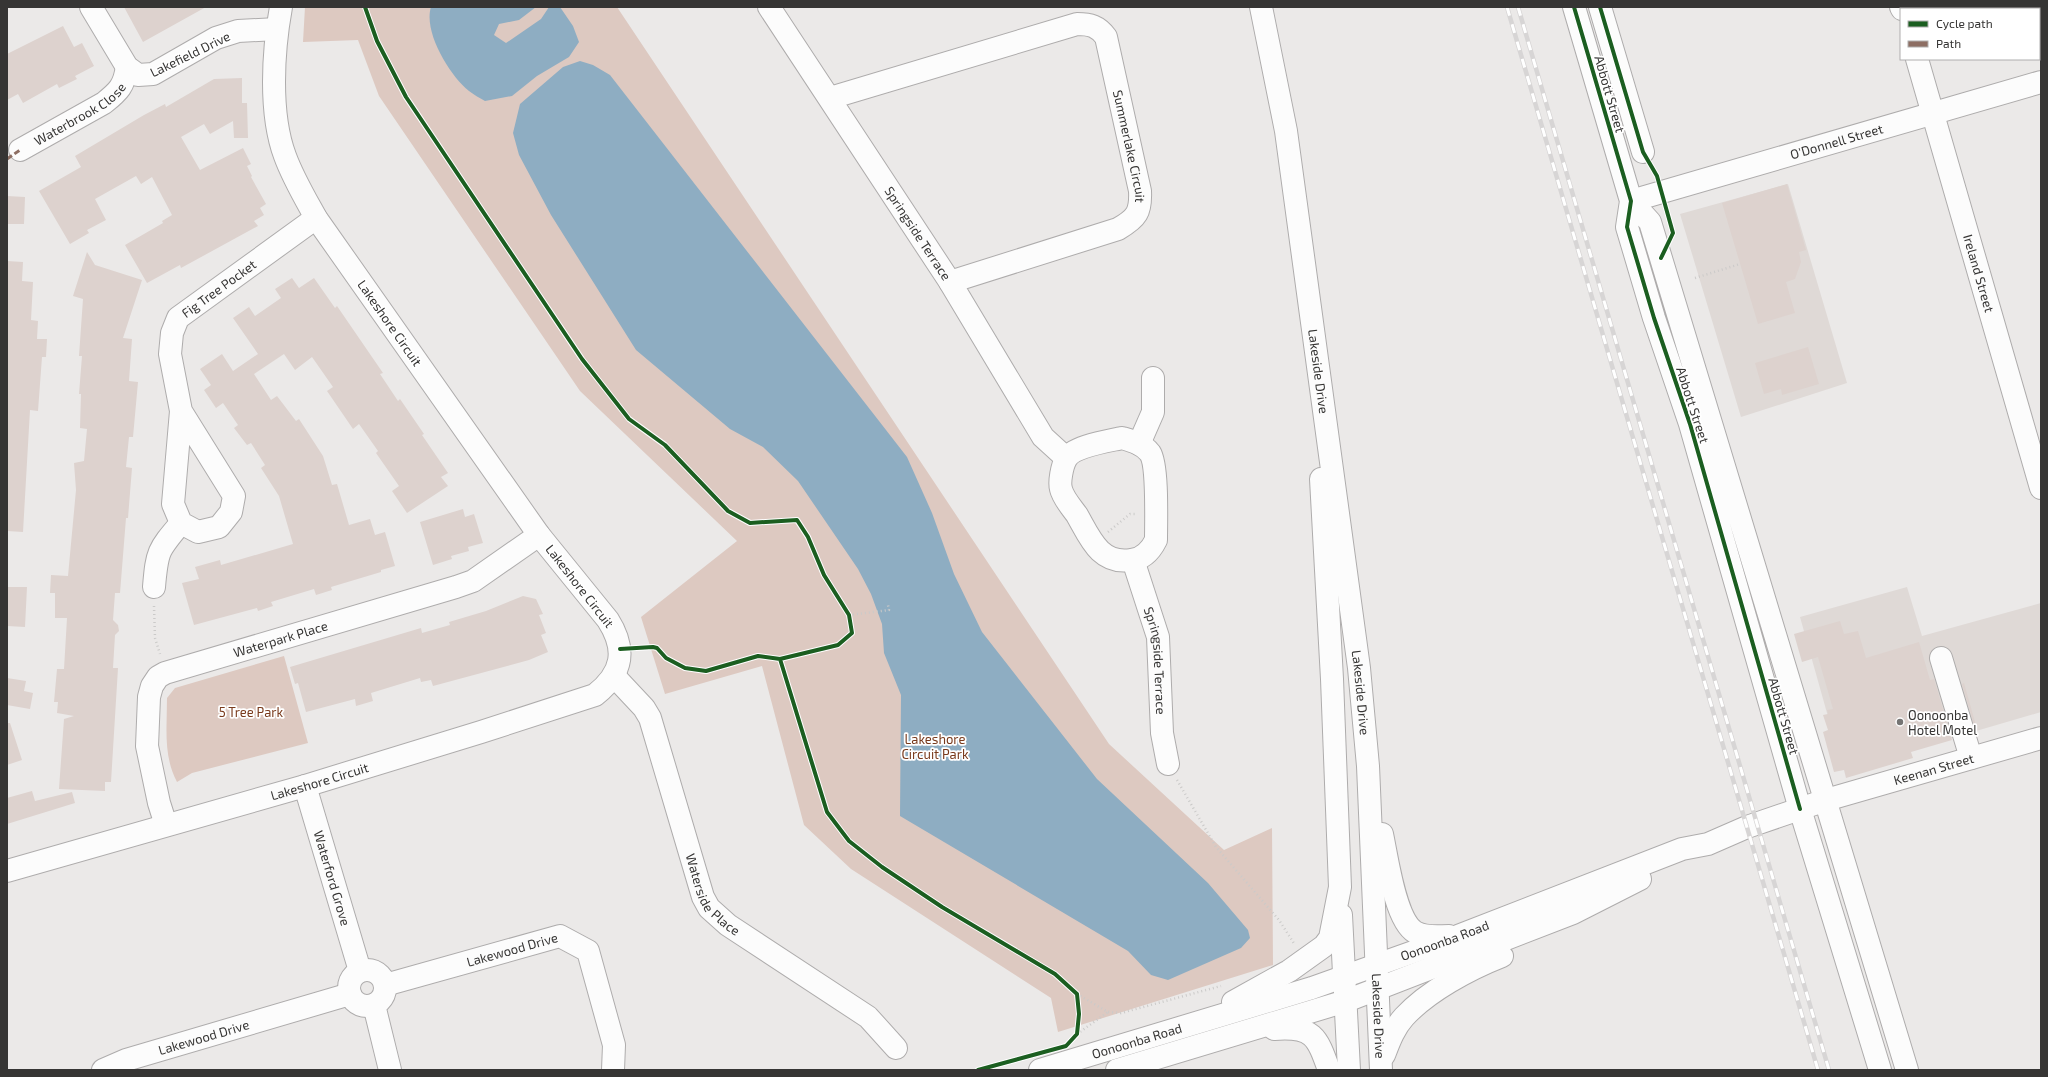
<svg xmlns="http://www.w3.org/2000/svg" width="2048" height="1077" font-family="'Exo 2',sans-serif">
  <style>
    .built { fill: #dfd9d6 }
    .green { fill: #ddc9c1 }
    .water { fill: #8eadc2 }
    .building { fill: #ddd2ce }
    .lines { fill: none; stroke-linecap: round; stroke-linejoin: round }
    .minor-casing { stroke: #aeacac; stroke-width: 24 }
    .major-casing { stroke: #aeacac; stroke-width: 24 }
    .path { stroke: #cbcac9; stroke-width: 2.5; stroke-dasharray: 1 3; stroke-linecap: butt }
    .minor { stroke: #fcfcfc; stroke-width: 22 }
    .major { stroke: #fcfcfc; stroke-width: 22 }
    .rail-casing { stroke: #d7d5d5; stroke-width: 4.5 }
    .rail { stroke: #fff; stroke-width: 3; stroke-dasharray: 9; stroke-linecap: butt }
    .quiet { stroke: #8d6e63; stroke-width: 3; stroke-dasharray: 6 3; stroke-linecap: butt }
    .cycleway-casing { stroke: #fff; stroke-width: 6 }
    .cycleway { stroke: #1b5e20; stroke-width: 4 }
    .poi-dot { fill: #757473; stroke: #fff; stroke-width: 1.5 }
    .labels { text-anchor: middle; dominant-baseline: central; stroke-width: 3.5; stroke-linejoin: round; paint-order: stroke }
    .street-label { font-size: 13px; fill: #363534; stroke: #fff }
    .park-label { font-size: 13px; fill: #793a1c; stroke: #fff }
    .poi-label { font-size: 13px; fill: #363534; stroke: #fff; text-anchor: start }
  </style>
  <rect width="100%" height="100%" fill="#ebe9e8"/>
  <path class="built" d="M1788 184 1847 383 1741 417 1680 214Z
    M1907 587 1922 636 2041 603V712L1843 770 1800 617Z"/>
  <path class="green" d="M305 7H617L1109 744 1224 850 1272 828 1273 965 1058 1032 1051 998 851 869 804 825 762 666 665 694 641 617 737 541 580 391 379 96 358 40 303 42Z
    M284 656 308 743 192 773 177 782C163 756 167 727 167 698L175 688Z"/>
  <path class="water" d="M536 7 519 20 499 24 494 35 506 43 541 19 549 7H560L573 26 579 42 569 57 537 76 512 96 485 101C480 98 474 95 469 91 450 76 423 32 431 7Z
    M580 61 593 65 610 75 907 457 932 513 954 574 982 632 1097 779 1208 883 1248 930 1250 938 1241 948 1168 980 1151 975 1128 951 900 816 901 695 884 653 882 624 871 594 858 569 798 481 763 447 730 429 636 350 551 215 519 155 513 133 520 104 563 67Z"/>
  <path class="building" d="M124 7H206L143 42Z
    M63 26 74 47 82 43 94 66 75 76 77 79 59 88 57 84 23 103 18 94 7 100V54Z
    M242 78V103H247L248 138H234L233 121 210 134 204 124 181 137 200 170 243 148 251 164 247 166 252 176 251 177 266 204 260 208 264 215 254 221 258 226 181 268 180 265 147 283 125 245 163 223 162 221 172 215 152 177 141 184 136 176 95 199 106 220 87 230 89 233 70 244 39 191 81 167 75 156 144 115 165 104 166 107 214 79Z
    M1787 184 1806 250 1799 252 1801 262 1795 279 1786 282 1795 313 1758 324 1722 203Z
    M7 196 25 197 24 224H7Z
    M87 252 95 265 142 280 123 338 132 339 129 381 138 382 133 437H129L126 467 132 468 128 518H126L120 593H115L113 620 118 625 119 631 115 635 113 668H118L111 782H105V791L59 789 64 719 74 716 57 713 58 702H54L57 669H64L67 618H55V593H50L51 575 68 576 76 490 74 463 84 461 87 429 80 428 81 394H79L82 356H79L83 299 73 296Z
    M7 261 23 262 22 281 33 282 31 320 38 321 37 339H47L46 357H42L38 411 30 410 23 532 7 531Z
    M292 278 299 288 314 278 335 308 337 306 383 373 380 374 398 401 400 399 424 434 422 435 448 473 441 477 448 486 407 513 392 491 399 486 376 453 378 451 359 424 353 429 327 391 333 387 312 357 295 370 284 354 254 374 271 400 277 396 296 421 299 419 323 456 332 485 337 484 349 525 370 519 375 535 385 532 395 566 381 570V572L331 587 332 590 316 595 314 589 271 602 273 606 258 611 257 608 194 625 182 583 199 579 195 567 220 560 221 565 293 544 279 496 261 468 265 465 251 443 247 445 234 428 238 425 223 403 216 408 204 390 211 385 200 369 222 354 233 371 258 354 233 318 249 307 255 316 281 298 275 289Z
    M1808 347 1819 384 1782 395 1781 389 1764 394 1755 363Z
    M463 509 465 517 474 514 483 543 468 547 469 551 451 556 452 559 433 565 420 522Z
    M7 587H27L25 627 7 626Z
    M523 596 536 599 543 614 539 615 546 633 541 635 548 652 529 660 433 686 431 680 421 682 420 678 371 693 373 701 356 706 355 699 306 712 298 683 295 684 290 667 421 628 422 633 450 625 449 622 486 611Z
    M1840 621 1844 634 1858 631 1866 658 1919 642 1930 680 1934 679 1952 740 1911 752 1913 758 1846 778 1844 770 1834 772 1823 732 1828 730 1823 715 1828 714 1827 710 1833 709 1818 657 1802 662 1794 634Z
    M7 678 26 681 24 691 33 693 30 709 7 705Z
    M1964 683 1977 729H1975L1962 684Z
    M7 723H10L22 760 7 765Z
    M32 791 35 801 72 792 75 803 7 824V798Z"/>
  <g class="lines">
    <g class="minor-casing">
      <g id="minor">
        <path d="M91 7 127 67 138 75 153 74 216 38 238 31 277 29"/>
        <path id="s1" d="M769 7 950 282 1043 437 1066 458"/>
        <path id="s2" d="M1261 7 1286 131 1359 668 1368 766 1381 1070"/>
        <path d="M1600 7 1643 152"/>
        <path d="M1901 7 1902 9"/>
        <path id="s3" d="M1917 59 2041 488"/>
        <path id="s4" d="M830 98 1077 24C1090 24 1098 26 1106 37L1140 191C1141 212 1137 218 1118 229L950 282"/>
        <path id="s5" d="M20 150 104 103C119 91 124 86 127 67"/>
        <path id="s6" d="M1631 201 2041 82"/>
        <path id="s7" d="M181 411 234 496 231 512 219 527 198 532 181 523 173 504 181 411 170 354 172 333 178 318 316 218"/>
        <path d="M1122 438C1132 441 1143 444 1150 453 1158 465 1156 523 1156 540 1151 550 1143 559 1131 560 1100 565 1090 538 1077 515 1072 508 1063 498 1061 489 1059 482 1062 466 1066 459 1073 446 1109 441 1122 438Z"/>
        <path d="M1139 444 1153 412V378"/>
        <path id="s8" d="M1133 560 1158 637 1162 733 1168 764"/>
        <path d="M154 587C157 551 158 550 181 523"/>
        <path d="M1941 658 1971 758"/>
        <path id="s9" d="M614 676 644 708 650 718 703 897 709 908 728 925 868 1017 896 1048"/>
        <path id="s10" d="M305 786 360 971"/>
        <path id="s11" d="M166 825 159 803 147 746 149 697 152 686 158 677 165 673 456 587 473 581 539 535"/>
        <path d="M1382 834C1387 857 1395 920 1415 932 1425 938 1438 936 1449 936"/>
        <path id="s12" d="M7 871 305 786 481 732 595 695C623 673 627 650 608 620L539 535 316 218C305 198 293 178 285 156 269 113 273 51 281 7"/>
        <path d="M1341 915 1349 1070"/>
        <circle cx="367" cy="988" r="18"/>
        <path id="s13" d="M385 985 560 936 588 951 614 1045 613 1070"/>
        <path d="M1233 1002 1289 971 1324 946 1330 938 1340 887 1332 679 1321 479"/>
        <path d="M374 1005 390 1070"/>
        <path d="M1274 1029C1313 1026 1317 1036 1329 1070"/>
        <path d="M1384 1055C1389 1042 1394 1028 1404 1017 1428 991 1469 969 1502 956"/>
        <path id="s14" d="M103 1070 126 1060 350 994"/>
        <path id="s15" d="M1040 1070 1312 988 1458 936 1682 849 1708 844 1747 827 1826 800 2041 738"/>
        <path d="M1117 1070 1346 1001 1573 913 1640 879"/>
      </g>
    </g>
    <g class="major-casing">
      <path id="major" d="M1574 7 1631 201 1627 227 1654 318 1690 424 1800 809 1880 1070
        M1631 201 1650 222 1907 1070"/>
    </g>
    <path class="path" d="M365 7 377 41 406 97 582 359 629 419 665 445 728 511 750 523 797 520 808 537 824 575 849 615 852 633 838 645
      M1695 278 1740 264
      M1108 532 1130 514H1137
      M154 606 155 638 160 654
      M849 615 889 610 888 605
      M638 647 657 648C679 677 707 673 738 662 744 660 752 656 759 656 769 655 779 659 789 657
      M780 659 827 812 849 841 882 867 942 907 1055 974 1077 994 1079 1014 1077 1034 1072 1040
      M1177 780 1216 847 1279 920 1295 945
      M1077 994 1108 1012 1121 1013 1221 986
      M1077 1034 1108 1012
      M978 1070 1025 1057"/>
    <use href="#minor" class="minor"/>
    <use href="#major" class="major"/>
    <g class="rail-casing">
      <path id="rail" d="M1507 7 1818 1070
        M1518 7 1829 1070"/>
    </g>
    <use href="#rail" class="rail"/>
    <path class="quiet" d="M7 159 20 150"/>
    <g class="cycleway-casing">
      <path id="cycleway" d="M365 7 377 41 406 97 582 359 629 419 665 445 728 511 750 523 797 520 808 537 824 575 849 615 852 633 838 645 780 659 758 656 706 671 685 668 666 658 657 648 653 647 620 649
        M1574 7 1631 201 1627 227 1654 318 1690 424 1800 809
        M1600 7 1643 152 1657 176 1673 233 1661 258
        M780 659 827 812 849 841 882 867 942 907 1055 974 1077 994 1079 1014 1077 1034 1066 1046 978 1070"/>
    </g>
    <use href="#cycleway" class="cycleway"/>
  </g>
  <circle class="poi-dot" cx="1900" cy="722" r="4"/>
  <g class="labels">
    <g class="street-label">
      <text transform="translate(190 54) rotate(-26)">Lakefield Drive</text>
      <text transform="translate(1610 94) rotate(74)">Abbott Street</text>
      <text stroke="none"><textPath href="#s5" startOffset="70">Waterbrook Close</textPath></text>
      <text stroke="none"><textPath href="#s6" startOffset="214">O'Donnell Street</textPath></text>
      <text stroke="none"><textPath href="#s4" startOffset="403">Summerlake Circuit</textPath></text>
      <text stroke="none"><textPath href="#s1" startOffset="271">Springside Terrace</textPath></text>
      <text stroke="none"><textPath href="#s3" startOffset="223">Ireland Street</textPath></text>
      <text stroke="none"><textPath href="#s7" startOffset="436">Fig Tree Pocket</textPath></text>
      <text transform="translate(390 323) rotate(55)">Lakeshore Circuit</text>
      <text stroke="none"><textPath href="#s2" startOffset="369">Lakeside Drive</textPath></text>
      <text transform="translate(1693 405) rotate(72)">Abbott Street</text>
      <text transform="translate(580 586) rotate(52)">Lakeshore Circuit</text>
      <text stroke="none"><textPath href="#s11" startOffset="281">Waterpark Place</textPath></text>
      <text stroke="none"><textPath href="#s8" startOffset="104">Springside Terrace</textPath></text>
      <text stroke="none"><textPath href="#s2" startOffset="693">Lakeside Drive</textPath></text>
      <text transform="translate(1784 716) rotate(74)">Abbott Street</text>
      <text stroke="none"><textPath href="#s15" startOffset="944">Keenan Street</textPath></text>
      <text stroke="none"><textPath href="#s12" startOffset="325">Lakeshore Circuit</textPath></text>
      <text stroke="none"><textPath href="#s10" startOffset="96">Waterford Grove</textPath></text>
      <text stroke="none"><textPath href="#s9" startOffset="245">Waterside Place</textPath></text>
      <text stroke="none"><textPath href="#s15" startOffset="425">Oonoonba Road</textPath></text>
      <text stroke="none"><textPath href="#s13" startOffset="132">Lakewood Drive</textPath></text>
      <text stroke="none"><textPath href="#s2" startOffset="1017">Lakeside Drive</textPath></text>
      <text stroke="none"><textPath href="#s14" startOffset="106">Lakewood Drive</textPath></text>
      <text stroke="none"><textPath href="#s15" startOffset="101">Oonoonba Road</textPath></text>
    </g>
    <g class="park-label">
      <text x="251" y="712">5 Tree Park</text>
      <text x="935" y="739">Lakeshore<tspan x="935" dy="15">Circuit Park</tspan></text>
    </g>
    <g class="poi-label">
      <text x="1908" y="715">Oonoonba<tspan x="1908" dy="15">Hotel Motel</tspan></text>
    </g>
  </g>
  <rect width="2048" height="1077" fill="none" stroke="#363534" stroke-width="16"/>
  <rect x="1900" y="8" width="140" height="52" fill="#ffffff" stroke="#afaeae"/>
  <rect x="1908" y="21" width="20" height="6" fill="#1b5e20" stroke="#afaeae"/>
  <text x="1936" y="28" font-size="12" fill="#363534">Cycle path</text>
  <rect x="1908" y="41" width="20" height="6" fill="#8d6e63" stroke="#afaeae"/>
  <text x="1936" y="48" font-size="12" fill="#363534">Path</text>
</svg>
